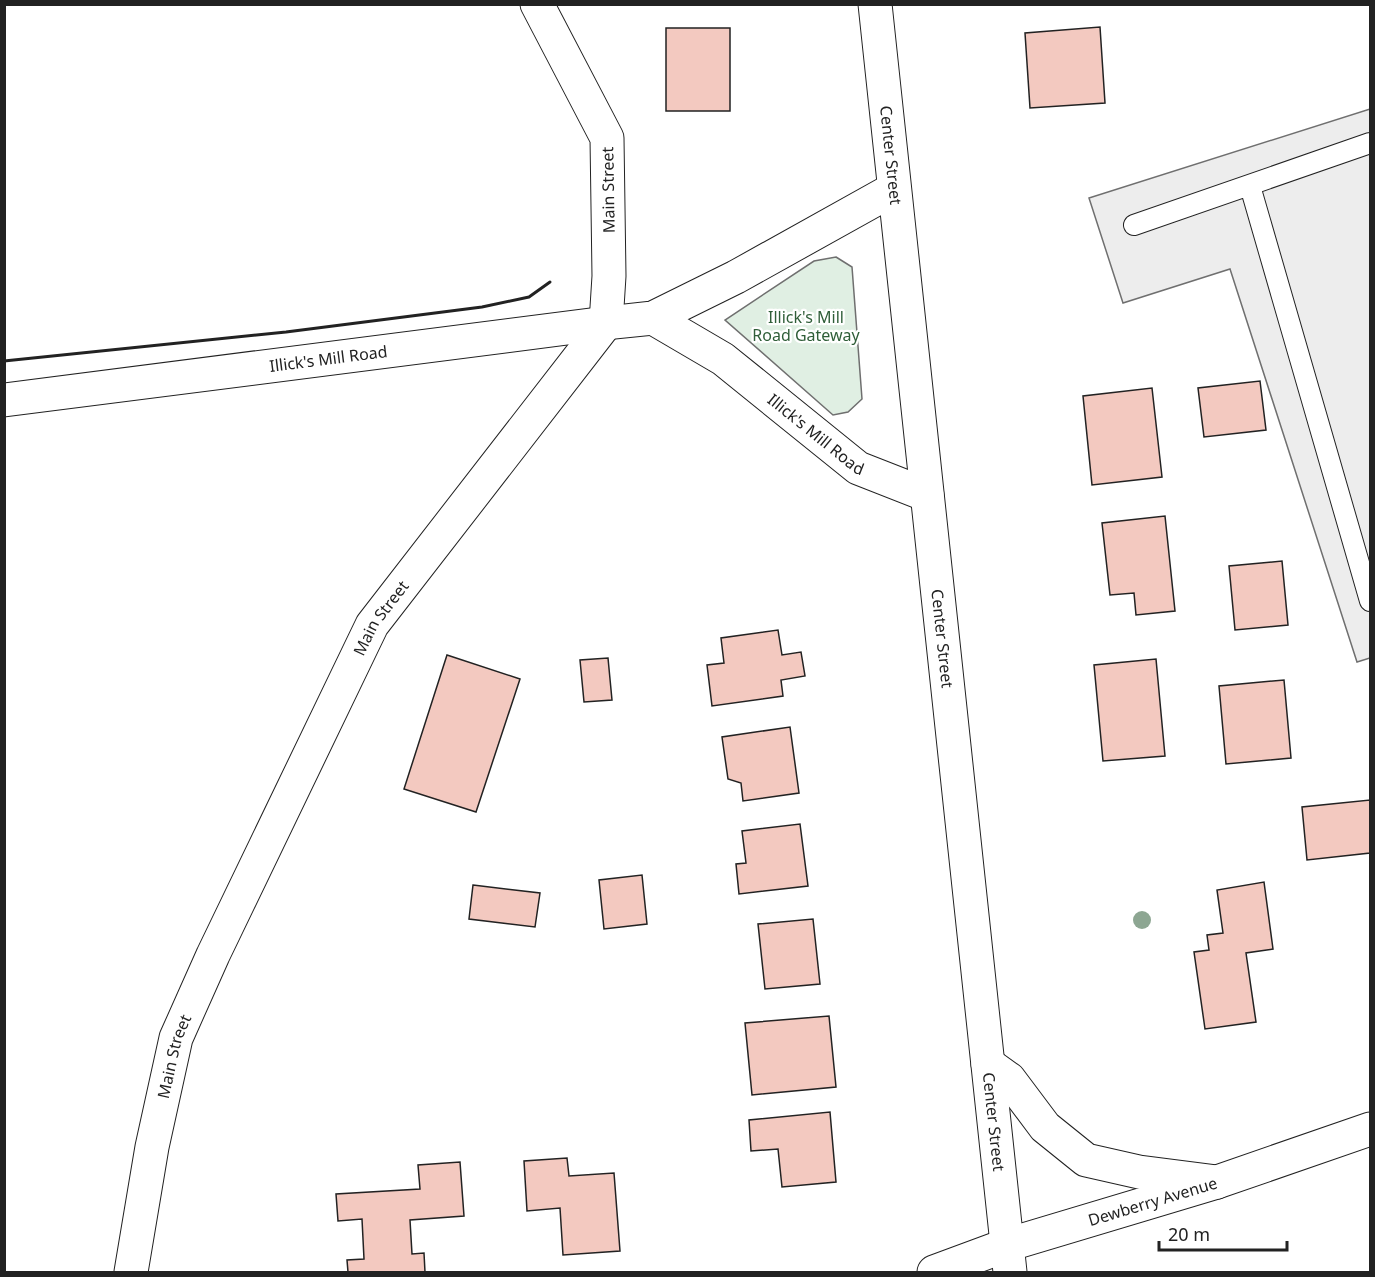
<svg xmlns="http://www.w3.org/2000/svg" width="1375" height="1277" font-family="'Noto Sans',sans-serif">
  <style>
    .green { fill: #e0efe3; stroke: #6f6f6f; stroke-width: 1.5 }
    .parking { fill: #ededed; stroke: #6f6f6f; stroke-width: 1.5 }
    .building { fill: #f3c9c0; stroke: #222; stroke-width: 1.5 }
    .lines { fill: none; stroke-linecap: round; stroke-linejoin: round }
    .service-casing { stroke: #222; stroke-width: 22 }
    .minor-casing { stroke: #222; stroke-width: 35 }
    .tertiary-casing { stroke: #222; stroke-width: 35 }
    .primary-casing { stroke: #222; stroke-width: 35 }
    .service { stroke: #fff; stroke-width: 20 }
    .minor { stroke: #fff; stroke-width: 33 }
    .tertiary { stroke: #fff; stroke-width: 33 }
    .primary { stroke: #fff; stroke-width: 33 }
    .wall { stroke: #222; stroke-width: 3 }
    .tree { fill: #8da692 }
    .labels { text-anchor: middle; dominant-baseline: central; stroke-width: 4.5; stroke-linejoin: round; paint-order: stroke }
    .street-label { font-size: 16px; fill: #222; stroke: #fff }
    .park-label { font-size: 16px; fill: #2f5e38; stroke: #fff }
  </style>
  <rect width="100%" height="100%" fill="#fff"/>
  <path class="green" d="M836 257 852 267 862 399 848 412 833 415 725 320 814 261Z"/>
  <path class="parking" d="M1370 109V658L1357 662 1230 269 1123 303 1089 198Z"/>
  <path class="building" d="M1100 27 1105 103 1030 108 1025 33Z
    M666 28H730V111H666Z
    M1260 381 1266 430 1204 437 1198 388Z
    M1152 388 1162 477 1092 485 1083 396Z
    M1165 516 1175 611 1136 615 1134 593 1110 595 1102 523Z
    M1282 561 1288 625 1235 630 1229 566Z
    M778 630 782 655 801 652 805 676 781 680 783 696 712 706 707 665 724 663 721 638Z
    M447 655 520 679 476 812 404 789Z
    M608 658 612 700 584 702 580 660Z
    M1156 659 1165 756 1103 761 1094 665Z
    M1284 680 1291 758 1226 764 1219 686Z
    M790 727 799 793 743 801 741 783 728 779 722 737Z
    M1370 800V853L1307 860 1302 807Z
    M800 824 808 886 739 894 736 864 746 863 742 831Z
    M642 875 647 924 604 929 599 880Z
    M1264 882 1273 949 1246 953 1256 1022 1205 1029 1194 952 1209 950 1207 935 1223 933 1217 890Z
    M473 885 540 893 535 927 469 919Z
    M813 919 820 984 765 989 758 924Z
    M829 1016 836 1087 752 1095 745 1023Z
    M830 1112 836 1182 782 1187 778 1149 751 1151 749 1120Z
    M567 1158 569 1176 614 1173 620 1251 563 1255 560 1208 527 1211 524 1161Z
    M460 1162 464 1216 410 1220 412 1254 424 1253 425 1272H348L347 1260 364 1259 362 1219 338 1221 336 1194 420 1189 418 1165Z"/>
  <g class="lines">
    <g class="service-casing">
      <path id="service" d="M1250 186 1370 601
        M1134 225 1370 143"/>
    </g>
    <g class="minor-casing">
      <g id="minor">
        <path id="s1" d="M131 1272 152 1147 176 1038 213 955 372 625 606 323 609 276 607 138 537 4"/>
        <path d="M934 1272 1007 1245"/>
      </g>
    </g>
    <g class="tertiary-casing">
      <g id="tertiary">
        <path id="s2" d="M653 318 723 359 858 468 927 495"/>
        <path id="s3" d="M4 400 606 323 653 318 736 277 894 189"/>
        <path id="s4" d="M1007 1245 1217 1182 1370 1129"/>
      </g>
    </g>
    <g class="primary-casing">
      <g id="primary">
        <path id="s5" d="M875 4 1010 1272"/>
        <path d="M988 1064 1009 1079 1045 1127 1086 1160 1139 1172 1217 1182"/>
      </g>
    </g>
    <use href="#service" class="service"/>
    <use href="#minor" class="minor"/>
    <use href="#tertiary" class="tertiary"/>
    <use href="#primary" class="primary"/>
    <path class="wall" d="M4 361 286 332 482 307 529 297 550 282"/>
  </g>
  <circle class="tree" cx="1142" cy="920" r="9"/>
  <g class="labels">
    <g class="street-label">
      <text stroke="none"><textPath href="#s5" startOffset="152">Center Street</textPath></text>
      <text transform="translate(608 190) rotate(-91)">Main Street</text>
      <text stroke="none"><textPath href="#s3" startOffset="327">Illick's Mill Road</textPath></text>
      <text stroke="none"><textPath href="#s2" startOffset="201">Illick's Mill Road</textPath></text>
      <text stroke="none"><textPath href="#s1" startOffset="706">Main Street</textPath></text>
      <text stroke="none"><textPath href="#s5" startOffset="638">Center Street</textPath></text>
      <text stroke="none"><textPath href="#s1" startOffset="220">Main Street</textPath></text>
      <text stroke="none"><textPath href="#s5" startOffset="1124">Center Street</textPath></text>
      <text stroke="none"><textPath href="#s4" startOffset="152">Dewberry Avenue</textPath></text>
    </g>
    <g class="park-label">
      <text x="806" y="317">Illick's Mill<tspan x="806" dy="18">Road Gateway</tspan></text>
    </g>
  </g>
  <rect width="1375" height="1277" fill="none" stroke="#222222" stroke-width="12"/>
  <path d="M1159 1241v9h128v-9" fill="none" stroke="#222222" stroke-width="3"/>
  <text x="1168" y="1241" font-size="18" fill="#222222" stroke="#ffffff" stroke-width="4.5" paint-order="stroke">20 m</text>
</svg>
